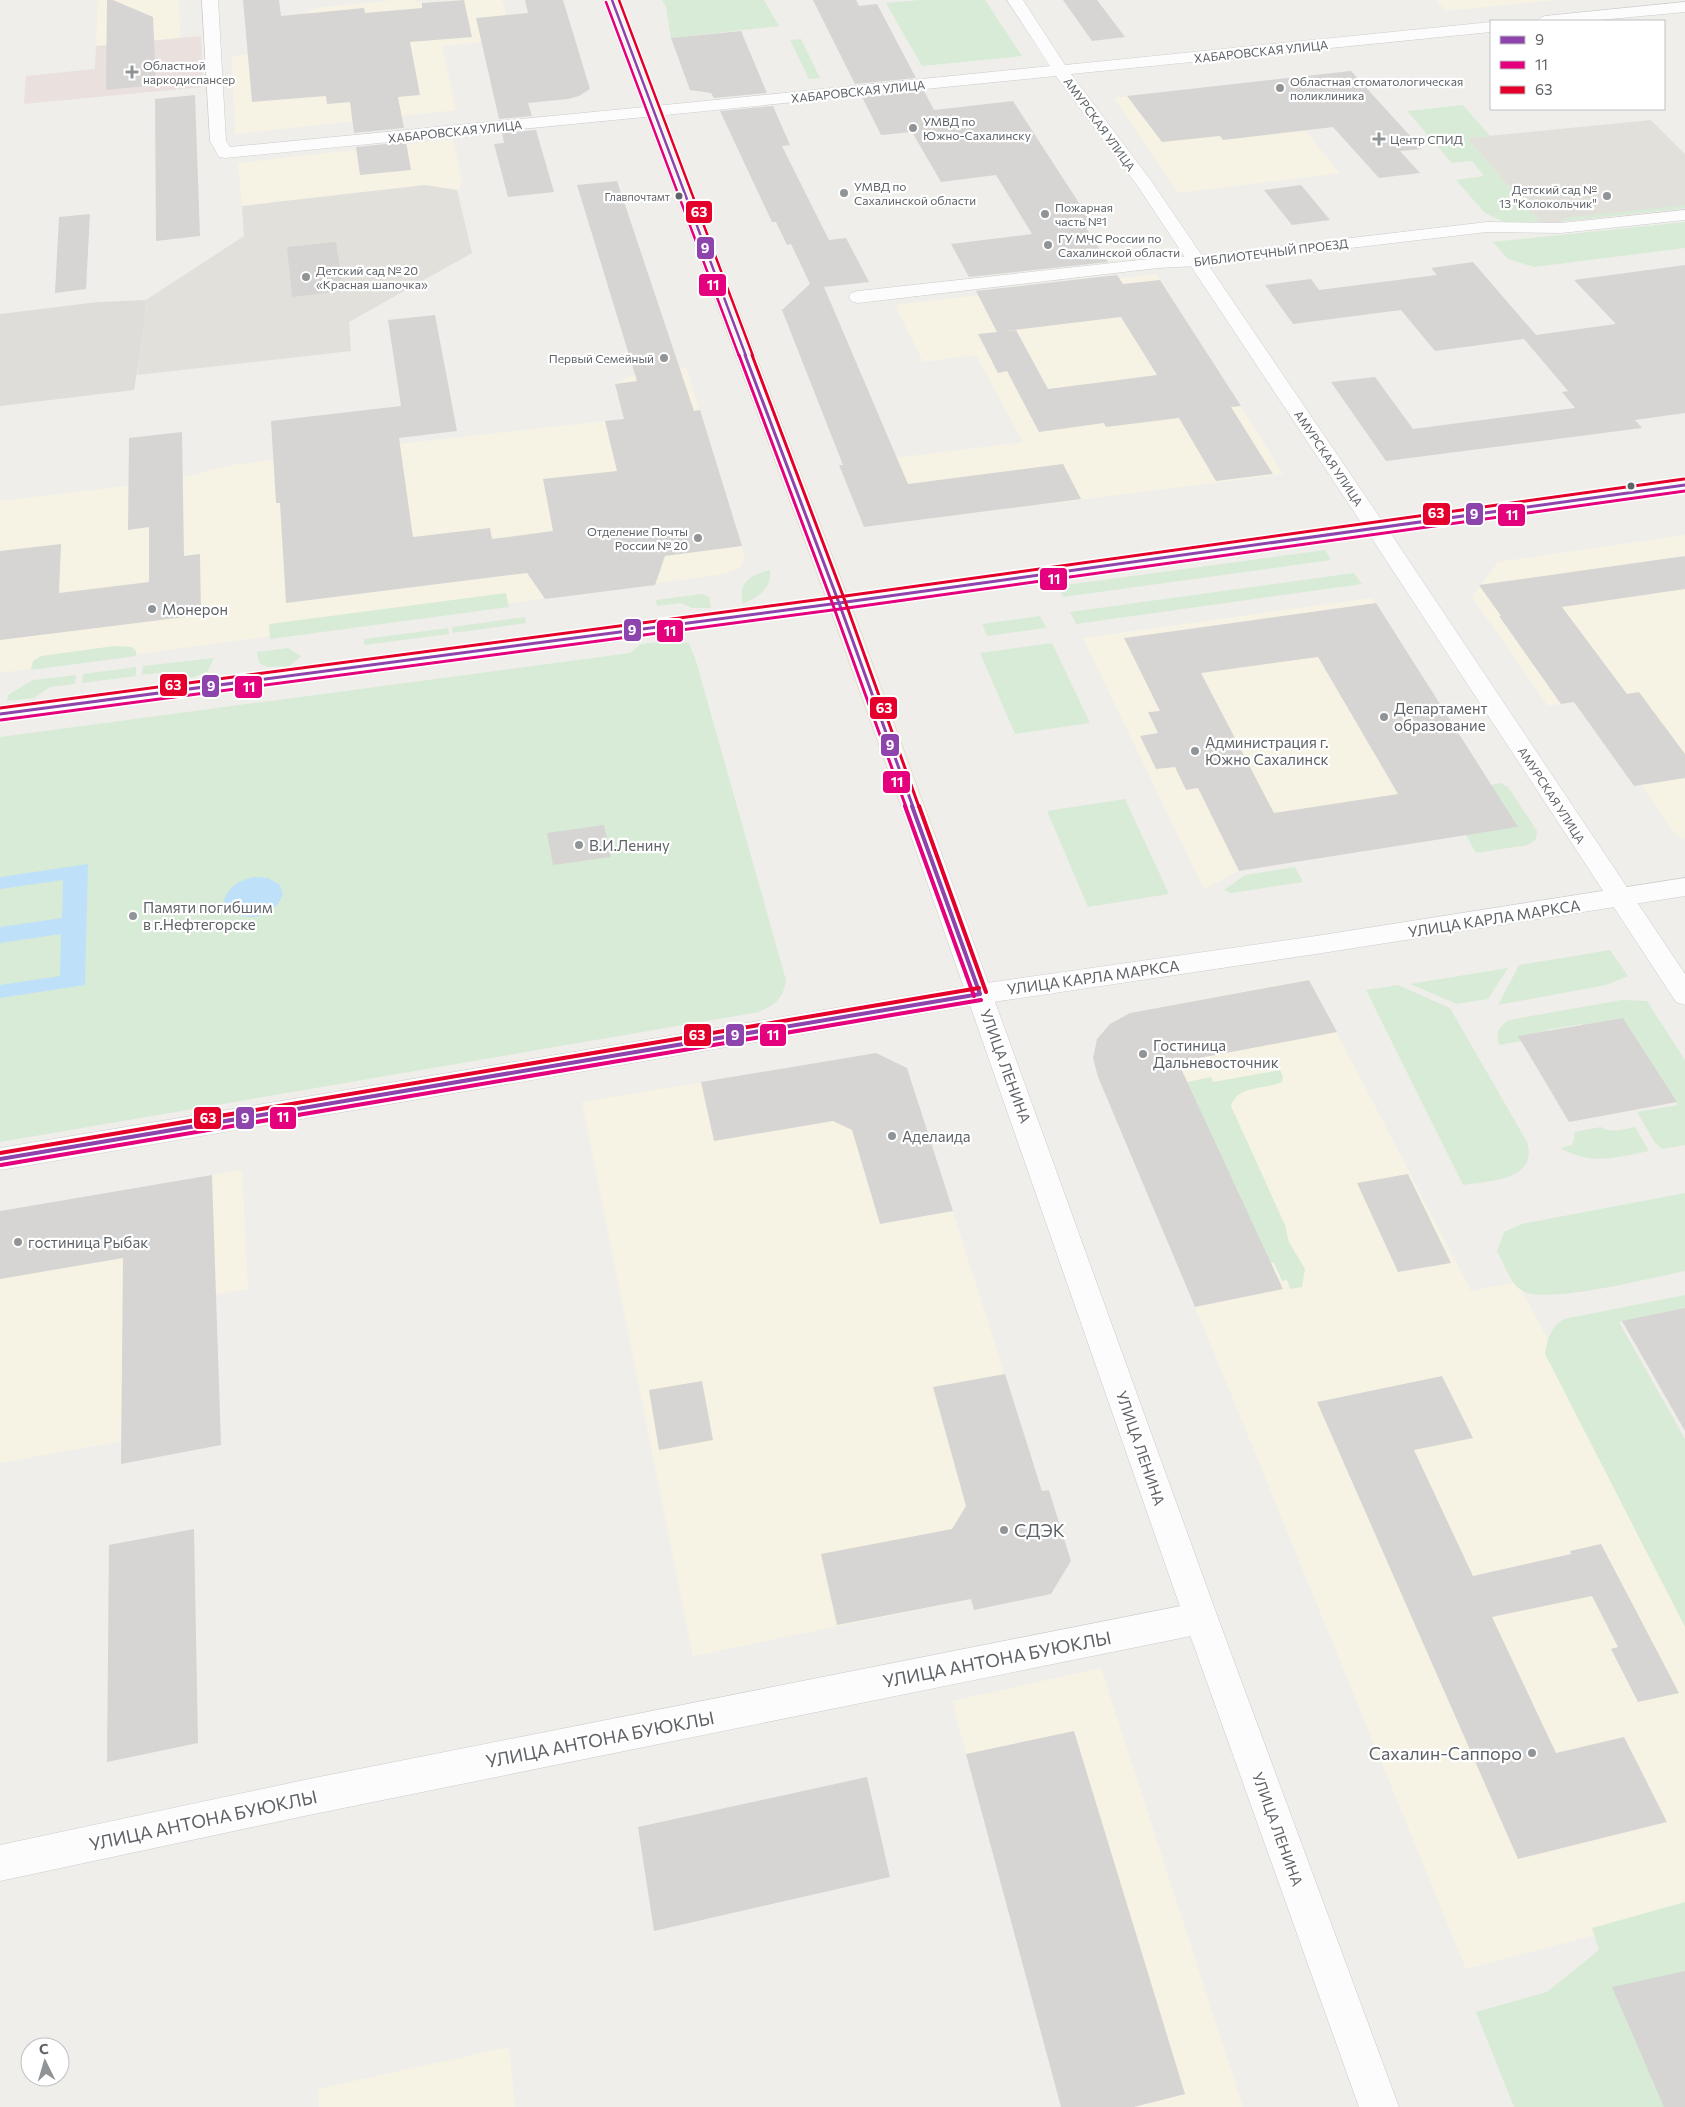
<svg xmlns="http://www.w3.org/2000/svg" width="1685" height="2107" font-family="Commissioner,sans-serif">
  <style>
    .commercial { fill: #f7f3e4 }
    .industrial { fill: #dfddda }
    .education { fill: #e2e0da }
    .medical { fill: #eae0de }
    .green { fill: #d8ebd6 }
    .water { fill: #bfe0f9 }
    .building { fill: #d6d5d3; fill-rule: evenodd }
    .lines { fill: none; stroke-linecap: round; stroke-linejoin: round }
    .minor-casing { stroke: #cbcccc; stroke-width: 1 }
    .tertiary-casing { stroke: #cbcccc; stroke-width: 1 }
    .secondary-casing { stroke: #cacacb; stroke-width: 1 }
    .primary-casing { stroke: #d7ceb8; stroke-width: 1 }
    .minor { fill: #fdfcfc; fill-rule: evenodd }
    .tertiary { fill: #fdfcfc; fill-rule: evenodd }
    .secondary { fill: #fdfcfc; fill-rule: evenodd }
    .primary { fill: #f4f2e9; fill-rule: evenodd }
    .bus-1-far2-casing { stroke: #fff; stroke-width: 5 }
    .bus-1-far1-casing { stroke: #fff; stroke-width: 6 }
    .bus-1-casing { stroke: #fff; stroke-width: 8 }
    .bus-2-far2-casing { stroke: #fff; stroke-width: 5 }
    .bus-2-far1-casing { stroke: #fff; stroke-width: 6 }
    .bus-2-casing { stroke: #fff; stroke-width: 8 }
    .bus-3-far2-casing { stroke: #fff; stroke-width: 5 }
    .bus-3-far1-casing { stroke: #fff; stroke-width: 6 }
    .bus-3-casing { stroke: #fff; stroke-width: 8 }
    .bus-1-far2 { stroke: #8e44ad; stroke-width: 2.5 }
    .bus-1-far1 { stroke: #8e44ad; stroke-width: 3 }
    .bus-1 { stroke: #8e44ad; stroke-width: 4 }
    .bus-2-far2 { stroke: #e5007d; stroke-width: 2.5 }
    .bus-2-far1 { stroke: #e5007d; stroke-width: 3 }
    .bus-2 { stroke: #e5007d; stroke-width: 4 }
    .bus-3-far2 { stroke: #e4002b; stroke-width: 2.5 }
    .bus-3-far1 { stroke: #e4002b; stroke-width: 3 }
    .bus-3 { stroke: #e4002b; stroke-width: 4 }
    .poi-dot { fill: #919496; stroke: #fff; stroke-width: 2 }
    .bus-dot { fill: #5f6368; stroke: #fff; stroke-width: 2 }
    .labels { text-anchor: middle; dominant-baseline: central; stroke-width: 4.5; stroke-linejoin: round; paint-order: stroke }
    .far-bus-label { font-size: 11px; fill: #5f6368; stroke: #fff; text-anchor: end }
    .far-street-label { font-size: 12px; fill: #5f6368; stroke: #fff }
    .far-poi-label { font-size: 12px; fill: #5f6368; stroke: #fff; text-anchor: start }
    .poi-label { font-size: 15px; fill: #5f6368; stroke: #fff; text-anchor: start }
    .street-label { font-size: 15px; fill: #5f6368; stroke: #fff }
    .near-poi-label { font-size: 18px; fill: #5f6368; stroke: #fff; text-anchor: start }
    .near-street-label { font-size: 18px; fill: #5f6368; stroke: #fff }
    .line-badge { stroke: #fff; stroke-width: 2 }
    .badge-label { font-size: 14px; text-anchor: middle; font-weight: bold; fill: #fff }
  </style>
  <rect width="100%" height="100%" fill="#efeeea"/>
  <path class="commercial" d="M98 0H179L180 38 96 46Z
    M394 0H415L422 3 455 0H502L513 39 442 46 456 110 235 134 232 56 299 49 307 41 304 14 315 8Z
    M1436 0H1555L1446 11Z
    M1207 87 1217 99H1279L1340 173 1178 193 1114 98Z
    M453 139 462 183 457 190 425 185 242 206 238 163Z
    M1157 274 1283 474 864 527 839 465 1023 442 976 355 923 362 895 305Z
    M686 367 745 558 740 567 724 574 0 673V501L168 481 232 465 389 445 624 419 615 384 635 374Z
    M1685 535V839L1677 836 1641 785 1634 786 1574 702 1548 706 1472 597 1498 562Z
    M1372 598 1518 827 1239 871 1204 889 1083 638Z
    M1309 979 1471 1291 1517 1282 1685 1595V1911L1466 1969 1211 1345 1098 1077 1093 1058 1097 1039 1110 1024 1130 1013Z
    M876 1053 907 1068 1042 1491 1049 1490 1071 1561 1051 1594 971 1599 693 1656 582 1102Z
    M242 1170 248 1289 123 1311 121 1441 0 1463V1211Z
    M1101 1668 1243 2107H1061L952 1701Z
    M509 2047 515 2107H319L318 2089Z"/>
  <path class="industrial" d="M146 300 143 337 134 390 0 406V314L98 302Z"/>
  <path class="education" d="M1651 120 1685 154V208L1541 224 1467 138Z
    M425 185 457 190 472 253 349 322 351 351 137 375 143 337 146 300 244 236 242 206Z"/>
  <path class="medical" d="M201 36 203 87 24 104 26 76 95 69 96 46Z"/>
  <path class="green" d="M662 0H764L779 26 671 38 666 7Z
    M920 0H985L1022 56 922 66 886 3Z
    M801 39 820 78 809 79 790 40Z
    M1463 105 1490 136 1467 138 1541 224 1514 226 1491 216 1484 212 1456 180 1484 176 1472 161 1452 163 1407 111Z
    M1685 205V208L1566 221 1563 218Z
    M1685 222V248L1534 267 1508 259 1493 242Z
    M1325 550 1331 560 1063 597 1058 586Z
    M770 570C772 589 759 596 743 604 737 583 750 575 770 570Z
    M1354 573 1362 584 1076 624 1070 612Z
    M506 593 509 607 270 639 269 624Z
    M702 594 709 597 711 608H692L681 603 657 606 656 600Z
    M1040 616 1046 628 987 636 982 624Z
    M525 617 526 623 453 633 452 627Z
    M448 628 449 634 364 645V639Z
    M667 641 689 643 696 661 786 980C783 999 776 1004 759 1012L0 1142V737L630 653 641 644Z
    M1052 643 1090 723 1015 734 980 653Z
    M114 646 132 647 136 651V656L31 670 33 661 41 656Z
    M288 648 301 656 290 666 267 667 259 663 257 652Z
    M214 658 208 671 194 677 179 679 167 672 142 675 143 666Z
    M136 667V676L82 683 83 674Z
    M76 675 75 684 50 687 34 698 7 701 8 695 33 680Z
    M1500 783 1508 787 1537 831 1536 839 1528 845 1476 853 1466 835 1517 827 1491 785Z
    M1125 799 1169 894 1088 907 1047 811Z
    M1295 867 1303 882 1231 893 1224 890 1245 875Z
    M1610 950 1628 976 1606 985 1498 1005 1519 965Z
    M1508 968 1488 999 1457 1004 1410 984Z
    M1398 985 1450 1008 1527 1142C1539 1181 1487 1181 1463 1185L1366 990Z
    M1622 1000 1647 1001 1685 1060V1145L1662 1149 1655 1143 1637 1112 1678 1105 1627 1024 1586 1031 1582 1024 1547 1030 1549 1036 1499 1045C1495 1032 1499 1027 1509 1020Z
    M1280 1070 1283 1077 1282 1082C1264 1090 1238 1084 1231 1106L1285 1225 1289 1242 1305 1269 1302 1287 1290 1289 1287 1280 1282 1281 1274 1263H1268L1187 1082 1211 1077 1213 1082Z
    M1601 1127C1611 1134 1624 1129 1635 1127L1649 1151C1619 1157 1589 1166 1561 1148L1572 1145 1574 1140V1132Z
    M1685 1193V1271C1654 1277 1544 1306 1521 1290 1510 1283 1504 1263 1497 1251L1504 1232 1522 1224Z
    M1685 1295V1309L1619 1322 1685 1439V1627L1545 1354C1547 1340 1551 1326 1564 1319Z
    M1685 1902V2107H1514L1476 2012 1547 1992 1599 1950 1592 1928Z"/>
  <path class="water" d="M88 864 85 985 0 998V985L60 976 61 934 0 943V927L62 918 63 880 0 889V877Z
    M254 877 268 878 279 884 283 894C274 918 249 923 227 910L224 900C230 885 239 881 254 877Z"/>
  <path class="building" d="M107 0H113L153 17 156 85 106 90Z
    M243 0H279L281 16 364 8 365 13 422 8V3L464 0 472 37 410 42 420 95 398 97 404 128 354 133 350 102 327 104 326 96 252 102Z
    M525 0H563L590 89 579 96 568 99 528 103 532 116 499 119 476 18 528 13Z
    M813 0H856L859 6 877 4 916 78 855 84Z
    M1063 0H1097L1125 37 1092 41Z
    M741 31 767 93 714 98 711 93 690 90 671 38Z
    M1351 71 1422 149 1400 151 1420 173 1379 178 1333 127 1223 140 1220 136 1162 142 1127 96Z
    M924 91 934 110 1013 101 1094 226 1086 228 1108 262 969 277 951 244 1032 234 996 175 941 182 912 132 881 135 862 97Z
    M195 95 200 236 156 241 155 99Z
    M773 106 790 145 782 146 829 240 846 238 869 282 824 287 908 484 1063 464 1081 499 864 527 839 465H843L782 310 810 284 791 244 787 245 776 222H772L720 111Z
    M536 130 554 192 508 197 494 144 504 143 502 133Z
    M406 142 411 170 360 175 356 147Z
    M617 181 694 411 700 410 742 546 665 556 655 585 545 599 527 573 286 603 280 503H276L271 421 401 406 388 320 435 315 457 431 399 438 413 537 490 528 492 539 553 531 543 479 617 471 605 421 624 419 615 384 637 381 577 185Z
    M1301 185 1330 220 1292 225 1264 190Z
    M90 214 86 289 55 293 59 217Z
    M336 242 343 291 292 297 287 247Z
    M1473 262 1536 335 1616 324 1574 280 1685 265V413L1635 420 1642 428 1386 461 1331 382 1375 377 1413 429 1575 408 1562 392 1568 391 1524 339 1435 351 1401 310 1293 324 1265 285 1311 279 1319 290 1437 275 1431 268Z
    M1117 275 1123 284 1160 280 1241 406 1231 407 1273 474 1216 481 1179 418 1106 427 1104 423 1039 432 1007 371 998 373 978 334 1016 330 1048 389 1157 375 1121 317 997 332 976 291Z
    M182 432 184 556 200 554 201 615 0 640V551L61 544 59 593 149 582V527L128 530 129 438Z
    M1685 556V589L1562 607 1627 694 1639 692 1685 754V778L1634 786 1574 702 1561 704 1499 616H1501L1479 585Z
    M1376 603 1518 827 1239 871 1198 788 1186 790 1175 767 1156 769 1140 736 1158 733 1148 712 1160 711 1124 638ZM1318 657 1398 794 1274 813 1201 673Z
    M604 825 611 857 553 865 547 833Z
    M1309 980 1337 1032 1178 1062 1283 1289 1195 1307 1098 1077 1093 1058 1097 1039 1110 1024 1130 1013Z
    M1623 1018 1677 1102 1569 1122 1518 1036Z
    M876 1053 907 1068 953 1211 880 1224 852 1130 833 1121 714 1141 701 1082Z
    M1408 1174 1451 1263 1398 1272 1357 1183Z
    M212 1175 221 1445 121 1464 123 1258 0 1279V1211Z
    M1685 1308V1431L1622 1321Z
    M1005 1374 1042 1491 1049 1490 1071 1561 1051 1594 974 1610 971 1599 837 1625 821 1554 952 1529 966 1506 933 1387Z
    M1442 1376 1473 1438 1414 1450 1473 1576 1571 1554 1570 1551 1601 1544 1679 1693 1638 1702 1611 1649 1618 1647 1592 1596 1492 1617 1556 1753 1624 1737 1667 1822 1518 1859 1317 1402Z
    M702 1381 713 1440 659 1450 649 1390Z
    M194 1529 198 1743 107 1762 109 1545Z
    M1074 1731 1185 2094 1134 2107H1061L966 1754Z
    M867 1777 890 1877 654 1931 638 1827Z
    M1685 1971V2107H1664L1612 1987Z"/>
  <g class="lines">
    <g class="minor-casing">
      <path id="minor" d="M202 0H218L226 141 230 147 655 106 661 107 663 111 661 115 655 116 225 158 219 157 210 141Z
        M1685 210V220L1561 233 1487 232 1197 266 1158 268 858 303 851 301 849 297 851 293 858 291 1158 258 1197 256 1487 222 1561 223Z
        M1376 522 1384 523 1387 528 1685 974V1005L1676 1002 1365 528 1368 523Z
        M1201 1602 1213 1607 1218 1618 1213 1629 1201 1634 309 1815 0 1881V1845L309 1779Z"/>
    </g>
    <g class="tertiary-casing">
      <path id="tertiary" d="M1007 0H1023L1065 65 1491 22V32L1071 74 1152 182 1387 528 1384 533 1376 534 1368 533 1139 188 1056 76 655 116 649 115 647 111 649 107 655 106 1050 66Z
        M1685 2V12L1589 21H1537L1540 18 1545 16Z
        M839 596 847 598 850 603 847 608 0 722V706Z
        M1685 878V896L1316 954 980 1004 0 1170V1148L980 984 1316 936Z"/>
    </g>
    <g class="secondary-casing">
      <path id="secondary" d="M923 827 932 830 935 836 1218 1618 1399 2107H1359L1184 1618 911 836 914 830Z"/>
    </g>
    <g class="primary-casing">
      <path id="primary" d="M604 0H620L847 595 1685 479V491L852 608 935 836 932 842 923 845 914 842 828 603Z"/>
    </g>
    <use href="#minor" class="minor"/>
    <use href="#tertiary" class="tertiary"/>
    <use href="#secondary" class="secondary"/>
    <use href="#primary" class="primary"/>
    <g class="bus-1-far2-casing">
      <path id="bus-1-far2" d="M612 0 746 356"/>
    </g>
    <g class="bus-1-far1-casing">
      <path id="bus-1-far1" d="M745 355 839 603 913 807
        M0 714 839 603 1685 485"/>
    </g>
    <g class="bus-1-casing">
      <path id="bus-1" d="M912 806 980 994
        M0 1159 980 994"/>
    </g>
    <g class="bus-2-far2-casing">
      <path id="bus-2-far2" d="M606 2 739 356"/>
    </g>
    <g class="bus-2-far1-casing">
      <path id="bus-2-far1" d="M739 355 833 605 906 807
        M1 720 840 609 1685 491"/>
    </g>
    <g class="bus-2-casing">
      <path id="bus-2" d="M905 806 974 996
        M1 1165 981 1000"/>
    </g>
    <g class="bus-3-far2-casing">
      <path id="bus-3-far2" d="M619 0 753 356"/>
    </g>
    <g class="bus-3-far1-casing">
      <path id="bus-3-far1" d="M752 355 845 601 919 807
        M0 708 838 597 1684 479"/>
    </g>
    <g class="bus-3-casing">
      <path id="bus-3" d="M919 806 986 992
        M0 1153 979 988"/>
    </g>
    <use href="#bus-1-far2" class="bus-1-far2"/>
    <use href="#bus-1-far1" class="bus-1-far1"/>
    <use href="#bus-1" class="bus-1"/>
    <use href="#bus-2-far2" class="bus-2-far2"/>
    <use href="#bus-2-far1" class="bus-2-far1"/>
    <use href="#bus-2" class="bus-2"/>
    <use href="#bus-3-far2" class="bus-3-far2"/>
    <use href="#bus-3-far1" class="bus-3-far1"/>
    <use href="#bus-3" class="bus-3"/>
  </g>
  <g class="poi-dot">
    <path d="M129.5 64.5h5v5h5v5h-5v5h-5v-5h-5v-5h5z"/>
    <circle cx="1280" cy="88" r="5"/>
    <circle cx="913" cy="128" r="5"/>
    <path d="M1376.5 131.5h5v5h5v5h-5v5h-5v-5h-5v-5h5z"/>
    <circle cx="844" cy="193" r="5"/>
    <circle cx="1607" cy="196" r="5"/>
    <circle cx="1045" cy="214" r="5"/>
    <circle cx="1048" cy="245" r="5"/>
    <circle cx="306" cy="277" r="5"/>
    <circle cx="664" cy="358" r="5"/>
    <circle cx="698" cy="538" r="5"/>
    <circle cx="152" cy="609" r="5"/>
    <circle cx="1384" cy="717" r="5"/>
    <circle cx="1195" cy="751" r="5"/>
    <circle cx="579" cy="845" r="5"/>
    <circle cx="133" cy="916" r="5"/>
    <circle cx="1143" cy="1054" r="5"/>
    <circle cx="892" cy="1136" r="5"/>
    <circle cx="18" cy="1242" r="5"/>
    <circle cx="1004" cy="1530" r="5"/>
    <circle cx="1532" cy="1753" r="5"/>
  </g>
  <g class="bus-dot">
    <circle cx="679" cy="196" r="4.5"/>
    <circle cx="1631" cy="486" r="4.5"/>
  </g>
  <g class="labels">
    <g class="far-bus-label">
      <text x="670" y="196">Главпочтамт</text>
    </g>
    <g class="far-street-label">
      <text transform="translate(1261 51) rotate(-6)">ХАБАРОВСКАЯ УЛИЦА</text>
      <text transform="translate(858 91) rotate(-6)">ХАБАРОВСКАЯ УЛИЦА</text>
      <text transform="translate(1100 124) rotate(54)">АМУРСКАЯ УЛИЦА</text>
      <text transform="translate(455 131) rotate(-6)">ХАБАРОВСКАЯ УЛИЦА</text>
      <text transform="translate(1271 252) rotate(-7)">БИБЛИОТЕЧНЫЙ ПРОЕЗД</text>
      <text transform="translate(1329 458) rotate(56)">АМУРСКАЯ УЛИЦА</text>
      <text transform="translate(1552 795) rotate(57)">АМУРСКАЯ УЛИЦА</text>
    </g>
    <g class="far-poi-label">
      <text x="143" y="65">Областной<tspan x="143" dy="14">наркодиспансер</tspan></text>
      <text x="1290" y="81">Областная стоматологическая<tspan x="1290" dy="14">поликлиника</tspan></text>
      <text x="923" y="121">УМВД по<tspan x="923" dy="14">Южно-Сахалинску</tspan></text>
      <text x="1390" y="139">Центр СПИД</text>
      <text x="854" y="186">УМВД по<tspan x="854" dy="14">Сахалинской области</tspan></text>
      <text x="1597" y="189" text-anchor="end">Детский сад №<tspan x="1597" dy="14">13 "Колокольчик"</tspan></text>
      <text x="1055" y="207">Пожарная<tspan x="1055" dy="14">часть №1</tspan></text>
      <text x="1058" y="238">ГУ МЧС России по<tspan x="1058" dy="14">Сахалинской области</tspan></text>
      <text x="316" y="270">Детский сад № 20<tspan x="316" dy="14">«Красная шапочка»</tspan></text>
      <text x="654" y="358" text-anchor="end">Первый Семейный</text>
      <text x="688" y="531" text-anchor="end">Отделение Почты<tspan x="688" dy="14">России № 20</tspan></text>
    </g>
    <g class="poi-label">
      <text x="162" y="609">Монерон</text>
      <text x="1394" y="708">Департамент<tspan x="1394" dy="17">образование</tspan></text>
      <text x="1205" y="742">Администрация г.<tspan x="1205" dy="17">Южно Сахалинск</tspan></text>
      <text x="589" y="845">В.И.Ленину</text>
      <text x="143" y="907">Памяти погибшим<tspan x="143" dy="17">в г.Нефтегорске</tspan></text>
      <text x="1153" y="1045">Гостиница<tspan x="1153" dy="17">Дальневосточник</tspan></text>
      <text x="902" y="1136">Аделаида</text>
      <text x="28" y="1242">гостиница Рыбак</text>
    </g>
    <g class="street-label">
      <text transform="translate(1494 918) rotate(-9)">УЛИЦА КАРЛА МАРКСА</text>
      <text transform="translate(1093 977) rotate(-8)">УЛИЦА КАРЛА МАРКСА</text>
      <text transform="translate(1006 1066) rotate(70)">УЛИЦА ЛЕНИНА</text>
      <text transform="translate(1141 1448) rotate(71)">УЛИЦА ЛЕНИНА</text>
      <text transform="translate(1278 1829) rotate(70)">УЛИЦА ЛЕНИНА</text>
    </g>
    <g class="near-poi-label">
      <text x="1014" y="1530">СДЭК</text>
      <text x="1522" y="1753" text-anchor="end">Сахалин-Саппоро</text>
    </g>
    <g class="near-street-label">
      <text transform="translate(997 1659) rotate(-11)">УЛИЦА АНТОНА БУЮКЛЫ</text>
      <text transform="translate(600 1739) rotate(-11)">УЛИЦА АНТОНА БУЮКЛЫ</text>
      <text transform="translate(203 1820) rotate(-12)">УЛИЦА АНТОНА БУЮКЛЫ</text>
    </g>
  </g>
  <g class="line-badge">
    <rect x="685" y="200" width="28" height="24" rx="5" fill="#e4002b"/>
    <rect x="696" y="236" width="19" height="24" rx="5" fill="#8e44ad"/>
    <rect x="698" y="273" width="29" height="24" rx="5" fill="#e5007d"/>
    <rect x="1422" y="502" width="29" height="24" rx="5" fill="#e4002b"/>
    <rect x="1465" y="502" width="19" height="24" rx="5" fill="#8e44ad"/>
    <rect x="1497" y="503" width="29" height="24" rx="5" fill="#e5007d"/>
    <rect x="1039" y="567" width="29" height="24" rx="5" fill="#e5007d"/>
    <rect x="623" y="618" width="19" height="24" rx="5" fill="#8e44ad"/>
    <rect x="656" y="619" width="28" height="24" rx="5" fill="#e5007d"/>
    <rect x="159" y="673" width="29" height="24" rx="5" fill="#e4002b"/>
    <rect x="201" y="674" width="19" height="24" rx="5" fill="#8e44ad"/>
    <rect x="234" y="675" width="29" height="24" rx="5" fill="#e5007d"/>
    <rect x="869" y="696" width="29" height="24" rx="5" fill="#e4002b"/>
    <rect x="880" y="733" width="20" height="24" rx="5" fill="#8e44ad"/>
    <rect x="882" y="770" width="29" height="24" rx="5" fill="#e5007d"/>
    <rect x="759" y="1023" width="28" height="24" rx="5" fill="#e5007d"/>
    <rect x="725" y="1023" width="20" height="24" rx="5" fill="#8e44ad"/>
    <rect x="683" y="1023" width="29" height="24" rx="5" fill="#e4002b"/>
    <rect x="269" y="1106" width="28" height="24" rx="5" fill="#e5007d"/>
    <rect x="235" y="1106" width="20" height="24" rx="5" fill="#8e44ad"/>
    <rect x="193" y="1106" width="29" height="24" rx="5" fill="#e4002b"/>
  </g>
  <g class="badge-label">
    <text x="699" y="217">63</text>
    <text x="705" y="253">9</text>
    <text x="713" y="290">11</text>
    <text x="1436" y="518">63</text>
    <text x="1474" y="519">9</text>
    <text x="1512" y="520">11</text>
    <text x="1054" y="584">11</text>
    <text x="632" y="635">9</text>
    <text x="670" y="636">11</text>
    <text x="173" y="690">63</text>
    <text x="211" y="691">9</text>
    <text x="249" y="692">11</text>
    <text x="884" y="713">63</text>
    <text x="890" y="750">9</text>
    <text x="897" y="787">11</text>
    <text x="773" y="1040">11</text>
    <text x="735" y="1040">9</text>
    <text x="697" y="1040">63</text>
    <text x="283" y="1122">11</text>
    <text x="245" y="1123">9</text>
    <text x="208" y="1123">63</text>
  </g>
  <rect x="1490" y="20" width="175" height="90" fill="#ffffff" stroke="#bfc1c3"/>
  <rect x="1500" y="36" width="25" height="8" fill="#8e44ad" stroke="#bfc1c3"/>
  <text x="1535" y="45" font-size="15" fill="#5f6368">9</text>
  <rect x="1500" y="61" width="25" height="8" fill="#e5007d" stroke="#bfc1c3"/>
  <text x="1535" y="70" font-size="15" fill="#5f6368">11</text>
  <rect x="1500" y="86" width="25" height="8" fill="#e4002b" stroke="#bfc1c3"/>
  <text x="1535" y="95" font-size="15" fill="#5f6368">63</text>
  <g transform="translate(45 2062) rotate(355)"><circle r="24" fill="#ffffff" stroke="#bfc1c3"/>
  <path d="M0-4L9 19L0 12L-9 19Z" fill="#919496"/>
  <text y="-8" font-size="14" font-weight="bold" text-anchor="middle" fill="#5f6368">С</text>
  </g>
</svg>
